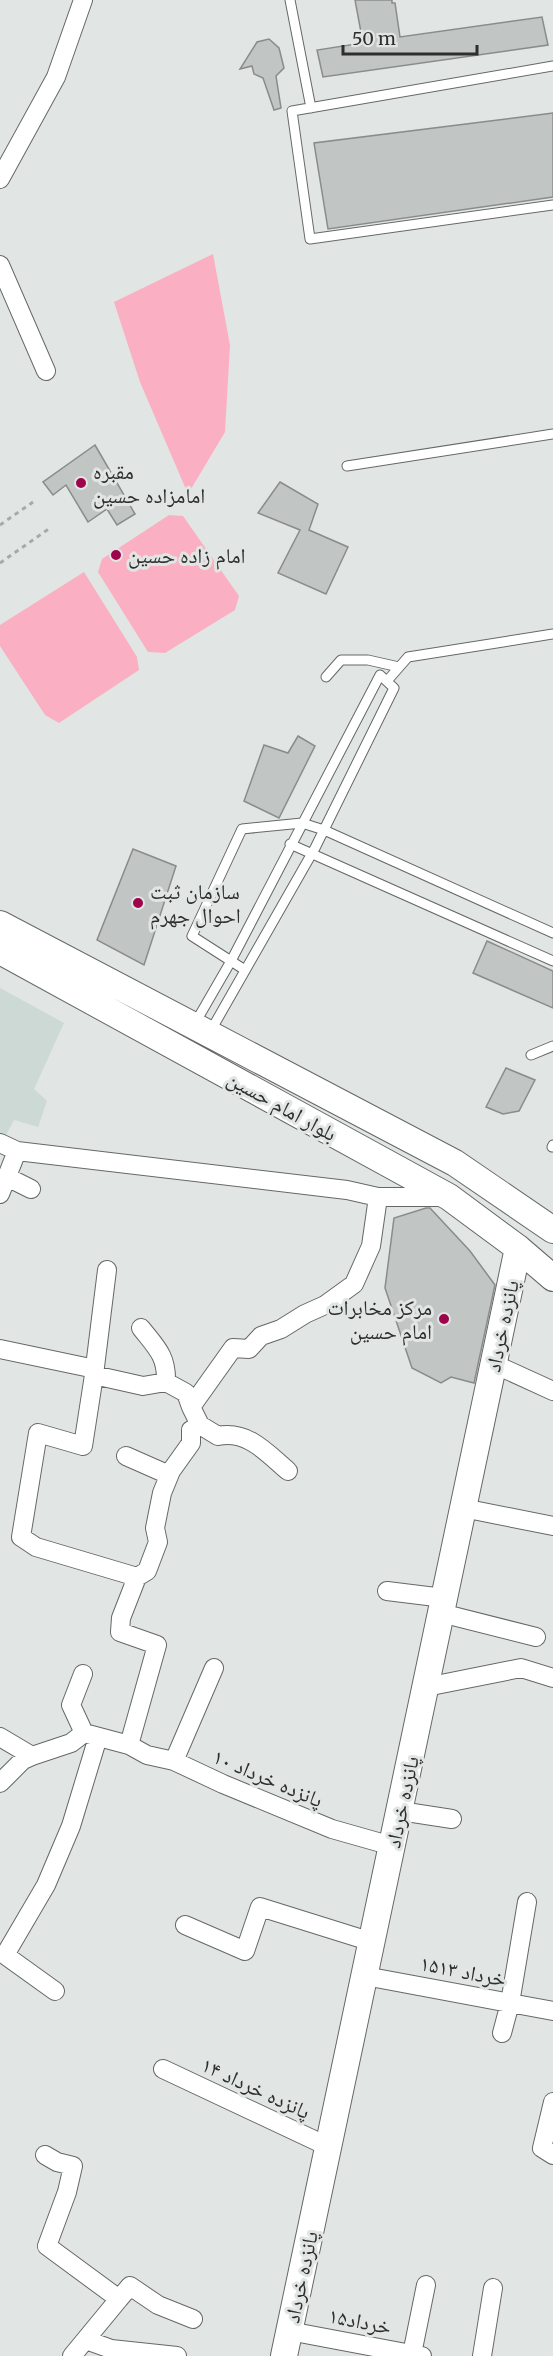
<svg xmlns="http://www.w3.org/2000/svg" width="553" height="2356" font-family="Merriweather,'Noto Naskh Arabic',serif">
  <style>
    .built { fill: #ccd9d5 }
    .green { fill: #fab0c2 }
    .building { fill: #c1c5c3; stroke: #898c8b; stroke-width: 1.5 }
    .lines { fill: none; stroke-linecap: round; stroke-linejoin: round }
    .lane-casing { stroke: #656867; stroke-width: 11 }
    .street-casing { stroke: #656867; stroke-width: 20 }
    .secondary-casing { stroke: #656867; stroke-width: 28 }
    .path { stroke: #a7aaaa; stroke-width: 3; stroke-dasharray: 4.5 4.5; stroke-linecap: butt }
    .lane { stroke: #fff; stroke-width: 9 }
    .street { stroke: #fff; stroke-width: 18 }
    .secondary { stroke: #fff; stroke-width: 26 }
    .poi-dot { fill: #9e044c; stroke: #e1e5e4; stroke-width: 2 }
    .labels { text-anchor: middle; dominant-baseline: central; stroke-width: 6; stroke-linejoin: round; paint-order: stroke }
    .poi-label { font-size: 21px; fill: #2d2e2e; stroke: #e1e5e4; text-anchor: start }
    .street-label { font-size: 21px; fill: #2d2e2e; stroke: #e1e5e4 }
  </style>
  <rect width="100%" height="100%" fill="#e1e5e4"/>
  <path class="built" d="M0 988 64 1023 34 1089 47 1101 38 1127 14 1120 4 1139 0 1137Z"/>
  <path class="green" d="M213 254 230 345 225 432 188 494 140 382 114 302Z
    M169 515 183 516 239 596 235 610 165 653 148 652 98 572 102 559Z
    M84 572 137 657 139 670 59 723 45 715 0 646V625Z"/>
  <path class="building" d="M355 0H392V3H395L400 37 542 17 548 45 323 77 317 50 363 43Z
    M269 39 279 48 284 68 276 76 281 108 274 110 263 78 254 74 252 66 240 69 257 42Z
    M553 113V197L328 229 314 143Z
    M95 445 135 514 117 525 107 509 88 522 66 485 53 495 43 482Z
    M280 482 318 504 309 530 348 547 326 594 278 573 300 530 258 513Z
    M298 736 315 746 279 818 244 801 264 745 288 753Z
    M133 849 176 866 144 965 97 940Z
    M487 941 553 971V1008L473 973Z
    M506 1068 535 1080 519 1111 503 1114 486 1107Z
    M426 1208H430L470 1251 495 1285 474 1383 451 1377 441 1383 412 1368 385 1288 394 1218Z"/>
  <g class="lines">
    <g class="lane-casing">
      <path id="lane" d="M290 0 311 108
        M553 66 292 111 310 239 553 205
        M347 466 553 434
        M326 677 341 660H368L399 667
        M387 681 408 657 553 634
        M290 844 553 961
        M245 970 192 936 242 829 302 823 324 830 553 933
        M194 1025 231 961 380 675 394 688 315 848 210 1032
        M531 1055 553 1046
        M552 1147 553 1145"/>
    </g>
    <g class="street-casing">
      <path id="street" d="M0 179 56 77 83 0
        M0 265 46 371
        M0 1143 17 1151 347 1190 378 1197H446
        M7 1177 31 1189
        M0 1194 17 1151
        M141 1328C156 1347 167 1356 166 1382
        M0 1349 95 1369
        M494 1364 553 1391
        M94 1375 107 1270
        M191 1407 186 1393 166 1382 143 1386 94 1375 83 1446 38 1433 21 1537 36 1547 137 1577 147 1571 158 1542 155 1528 162 1493 171 1471 191 1443V1430L200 1425
        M126 1456 169 1475
        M288 1471C267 1453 248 1430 218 1436L200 1425 191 1407 233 1348 249 1349 261 1336 281 1329 305 1314 325 1305 354 1284 371 1246 378 1197
        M463 1508 553 1526
        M387 1591 444 1598
        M441 1613 536 1637
        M83 1674 71 1705 84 1733 129 1745 157 1645 120 1632 121 1618 137 1577
        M426 1687 521 1668 553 1678
        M0 1737 32 1756 23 1760 0 1783
        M129 1745 147 1755 174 1761 223 1784 332 1829 392 1846
        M32 1756 71 1743 84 1733
        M174 1761 214 1668
        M400 1811 452 1819
        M185 1925 245 1951 260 1907 372 1942
        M365 1976 553 2011
        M55 1991 5 1955 46 1885 71 1826 98 1737
        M502 2033 510 2003 527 1902
        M163 2069 329 2147
        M553 2102 542 2148 553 2155
        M45 2155 57 2162 73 2166 67 2192 47 2246 119 2299 72 2356
        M119 2299 130 2286 158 2305 193 2319
        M289 2331 422 2356
        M86 2340 111 2349 177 2356
        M412 2354 426 2285
        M482 2356 493 2288"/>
    </g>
    <g class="secondary-casing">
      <path id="secondary" d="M0 924 455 1163 553 1230
        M0 951 449 1197 518 1248 553 1278
        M284 2356 518 1248"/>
    </g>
    <path class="path" d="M0 525 33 502
      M0 563 50 528"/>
    <use href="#lane" class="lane"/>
    <use href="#street" class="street"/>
    <use href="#secondary" class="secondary"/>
  </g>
  <g class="poi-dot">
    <circle cx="81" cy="483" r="6"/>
    <circle cx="116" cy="555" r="6"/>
    <circle cx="138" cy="903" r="6"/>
    <circle cx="444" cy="1319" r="6"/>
  </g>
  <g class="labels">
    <g class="poi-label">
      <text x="93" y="471">مقبره<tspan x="93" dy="24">امامزاده حسین</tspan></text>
      <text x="128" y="555">امام زاده حسین</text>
      <text x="150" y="891">سازمان ثبت<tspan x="150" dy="24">احوال جهرم</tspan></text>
      <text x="432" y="1307" text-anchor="end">مرکز مخابرات<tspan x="432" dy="24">امام حسین</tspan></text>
    </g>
    <g class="street-label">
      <text transform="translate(282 1106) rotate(29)">بلوار امام حسین</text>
      <text transform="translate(502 1326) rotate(-78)">پانزده خرداد</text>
      <text transform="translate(268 1778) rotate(23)">پانزده خرداد ۱۰</text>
      <text transform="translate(402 1802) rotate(-78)">پانزده خرداد</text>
      <text transform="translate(463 1971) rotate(11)">۱۵خرداد ۱۳</text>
      <text transform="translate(256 2088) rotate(25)">پانزده خرداد ۱۴</text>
      <text transform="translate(301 2277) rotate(-78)">پانزده خرداد</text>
      <text transform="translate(360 2321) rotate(11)">۱۵خرداد</text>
    </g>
  </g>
  <path d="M343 45v9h134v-9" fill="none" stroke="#2d2e2e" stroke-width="3"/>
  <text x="352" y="45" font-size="18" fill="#2d2e2e" stroke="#e1e5e4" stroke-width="4.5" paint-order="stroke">50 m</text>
</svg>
